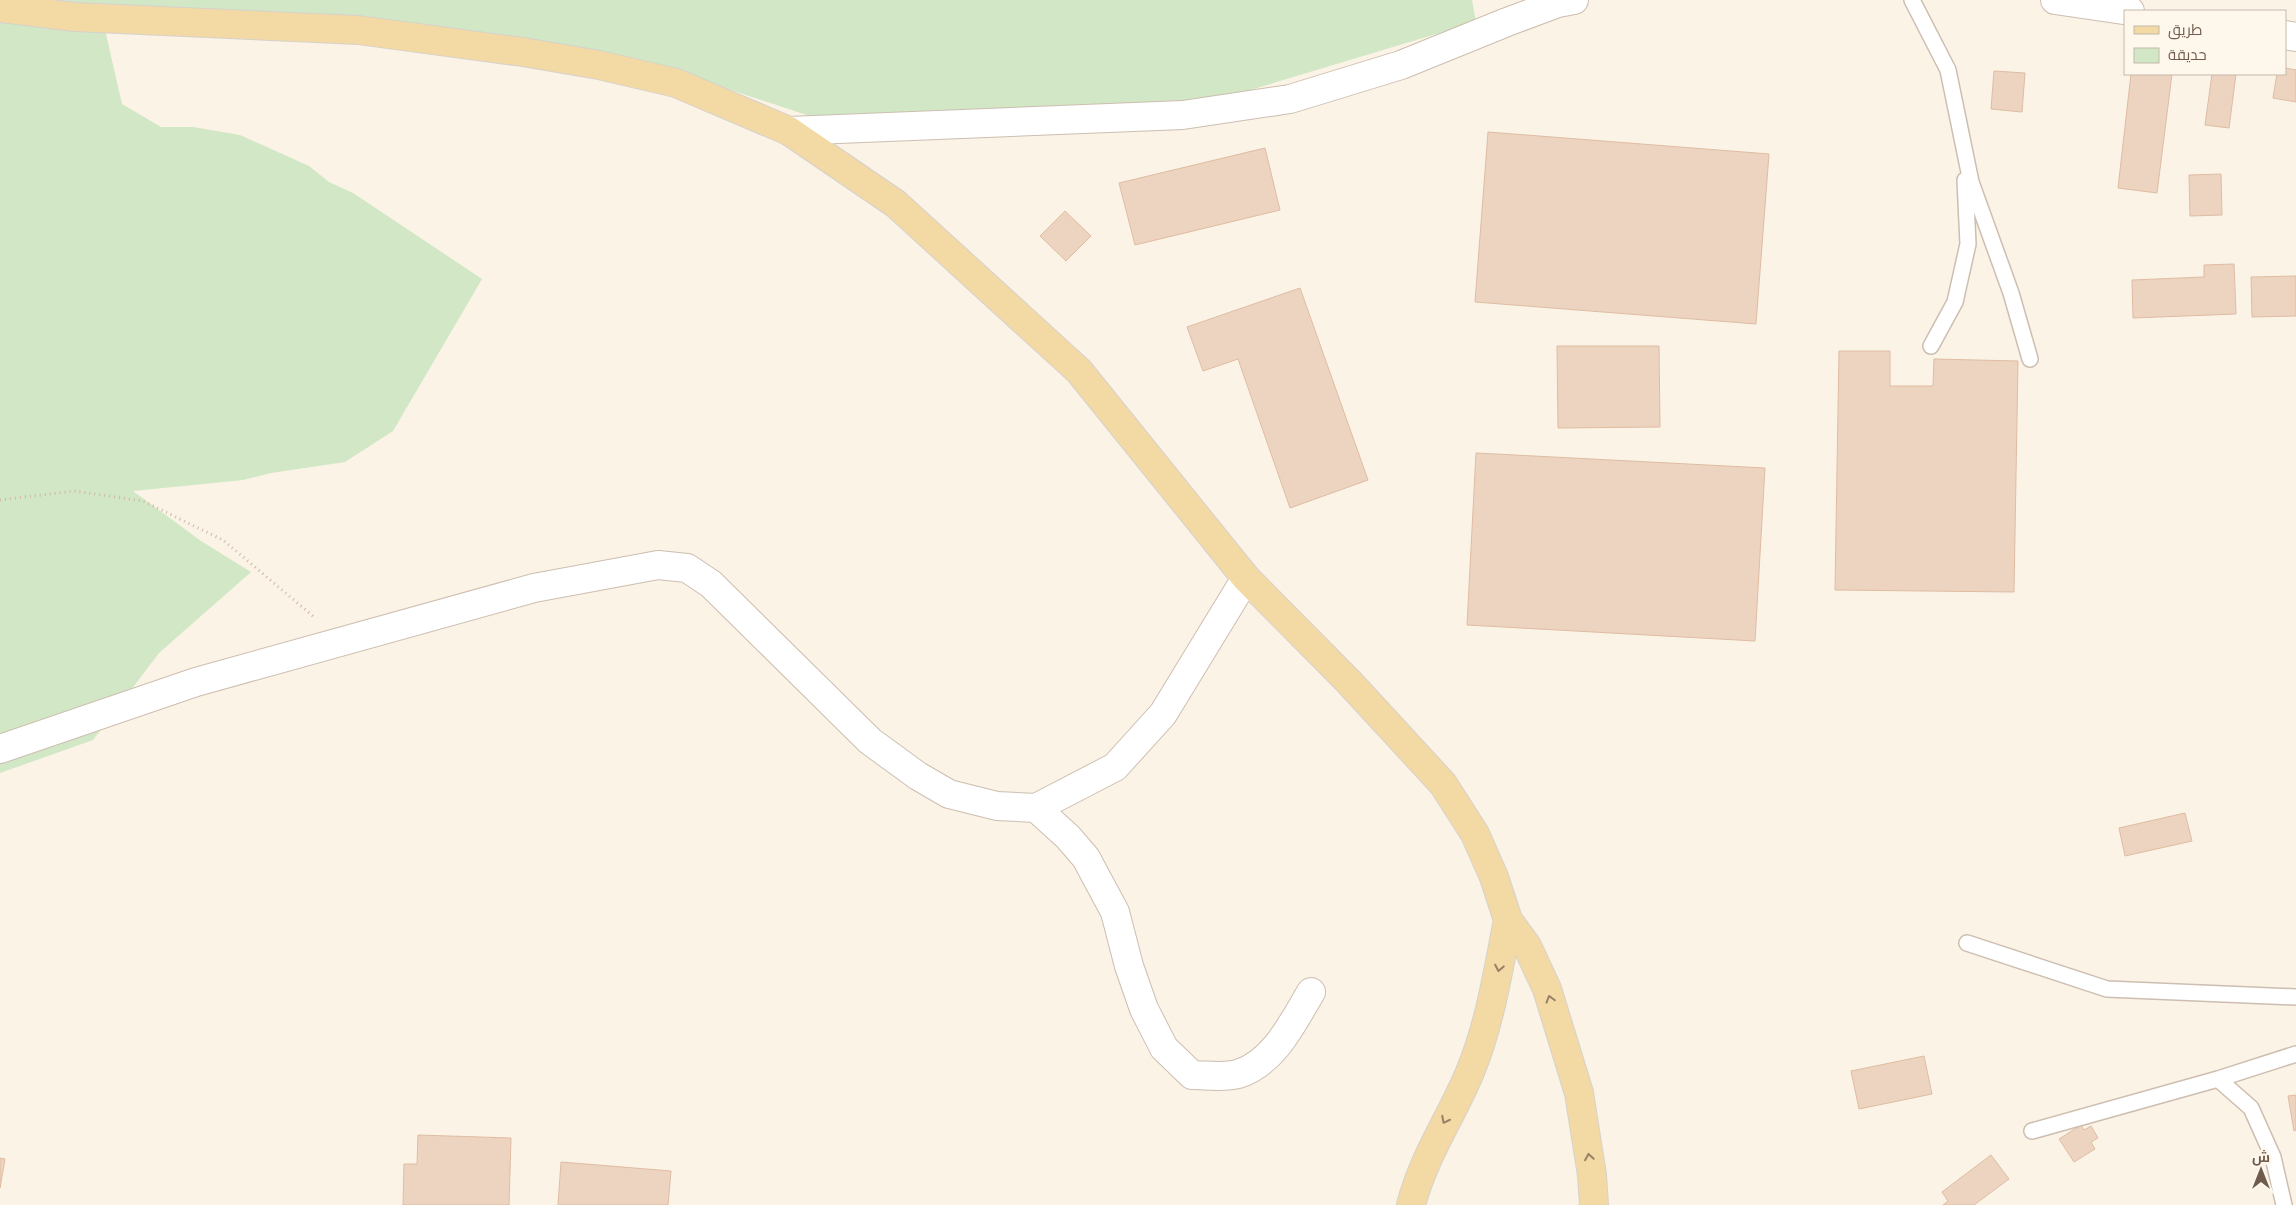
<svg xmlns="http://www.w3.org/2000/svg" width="2296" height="1205" font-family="Overpass,Cairo,sans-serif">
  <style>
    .green { fill: #d1e7c5 }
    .building { fill: #edd4c0; stroke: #dfbca2 }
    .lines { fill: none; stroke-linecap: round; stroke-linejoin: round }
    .service-casing { stroke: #cdbeb0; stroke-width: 18 }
    .minor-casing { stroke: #cdbeb0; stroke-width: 30 }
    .primary-casing { stroke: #d7d1cd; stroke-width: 30 }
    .path { stroke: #d2b7a3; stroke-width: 3; stroke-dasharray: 1 4; stroke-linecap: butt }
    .service { stroke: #fff; stroke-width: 15 }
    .minor { stroke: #fff; stroke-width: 28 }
    .primary { stroke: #f3d9a4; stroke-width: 28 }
    .oneway { stroke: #988167 }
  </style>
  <rect width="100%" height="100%" fill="#faf3e6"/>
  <path class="green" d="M0 0H1472L1476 22 1187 109 819 119 685 75 511 46 103 21 122 104 161 127H193L240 135 309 166 329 182 353 193 482 279 393 431 345 462 271 473 243 480 133 491 201 541 251 572 159 653 93 740 0 773Z"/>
  <path class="building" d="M2285 68 2296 70V102L2273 98 2277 74H2285Z
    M1994 71 2025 73 2022 112 1991 109Z
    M2131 74H2172L2157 193 2118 188Z
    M2212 74H2236L2229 128 2205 125Z
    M1488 132 1769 154 1756 324 1475 302Z
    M1265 148 1280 210 1135 245 1119 183Z
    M2221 174 2222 215 2190 216 2189 175Z
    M1065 211 1091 236 1066 261 1040 236Z
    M2234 264 2236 314 2133 318 2132 280 2204 277V265Z
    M2296 276V316L2252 317 2251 277Z
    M1300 288 1368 480 1290 508 1238 359 1203 371 1187 327Z
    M1557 346H1659L1660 427 1558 428Z
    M1839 351H1890V386H1933L1934 359 2018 361 2014 592 1835 590Z
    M1476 453 1765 468 1755 641 1467 625Z
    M2185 813 2192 841 2125 856 2119 828Z
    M1924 1056 1932 1094 1859 1109 1851 1071Z
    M2296 1095V1130L2294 1131 2288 1096Z
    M2081 1125 2084 1130 2091 1126 2098 1138 2091 1142 2095 1149 2074 1162 2059 1139Z
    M418 1135 511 1138 509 1205H403L404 1164H417Z
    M1991 1155 2009 1179 1974 1205H1943L1948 1201 1942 1192Z
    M0 1158 5 1159 0 1188Z
    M561 1162 671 1171 668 1205H558Z"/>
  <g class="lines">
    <g class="service-casing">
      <path id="service" d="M1912 0 1948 70 1971 182 2011 293 2030 359
        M1931 346 1955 302 1968 244 1965 180
        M1967 943 2107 989 2296 997
        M2218 1079 2251 1108 2273 1157 2284 1205
        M2032 1131 2218 1079 2296 1054"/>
    </g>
    <g class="minor-casing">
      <path id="minor" d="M2055 0 2130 11
        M2285 35 2296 37
        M789 131 1183 115 1290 99 1401 65 1507 22 1558 3 1574 0
        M0 749 196 682 534 588 658 565 687 568 711 584 870 741 918 776 949 794 997 806 1036 808 1115 767 1163 714 1246 578
        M1036 808 1068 837 1086 858 1115 912 1129 966 1144 1009 1164 1048 1192 1075C1206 1075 1224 1078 1238 1074 1274 1063 1293 1022 1311 992"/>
    </g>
    <g class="primary-casing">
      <path id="primary" d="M0 8 75 17 358 30 523 52 599 65 676 83 789 131 896 204 1079 371 1246 578 1349 682 1443 784 1475 834 1494 877 1508 920 1527 946 1547 989 1579 1093 1592 1175 1594 1205
        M1411 1205C1424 1155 1451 1118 1470 1072 1490 1024 1498 971 1508 920"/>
    </g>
    <path class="path" d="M0 500 74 491 143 501 223 540 314 617"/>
    <use href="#service" class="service"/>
    <use href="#minor" class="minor"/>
    <use href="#primary" class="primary"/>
  </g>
  <defs><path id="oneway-chevron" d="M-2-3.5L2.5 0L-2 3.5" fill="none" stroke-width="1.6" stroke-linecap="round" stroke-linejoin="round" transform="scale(1.25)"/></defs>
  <g class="oneway">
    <use href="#oneway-chevron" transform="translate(1499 968) rotate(101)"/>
    <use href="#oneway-chevron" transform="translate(1550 999) rotate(-106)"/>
    <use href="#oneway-chevron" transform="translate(1445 1120) rotate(117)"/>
    <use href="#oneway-chevron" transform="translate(1589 1157) rotate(-99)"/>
  </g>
  <rect x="2124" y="10" width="162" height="65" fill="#fdf7ec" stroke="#c5b9ac"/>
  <rect x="2134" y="26" width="25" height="8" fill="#f3d9a4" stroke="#c5b9ac"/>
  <text x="2168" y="35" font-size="15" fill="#715b4d">طريق</text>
  <rect x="2134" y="48" width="25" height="15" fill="#d1e7c5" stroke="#c5b9ac"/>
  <text x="2168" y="60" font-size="15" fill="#715b4d">حديقة</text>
  <g transform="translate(2261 1170)" stroke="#fdf7ec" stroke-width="4" paint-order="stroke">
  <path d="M0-4L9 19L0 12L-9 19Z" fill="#715b4d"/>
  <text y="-8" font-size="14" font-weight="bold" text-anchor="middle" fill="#715b4d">ش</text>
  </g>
</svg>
